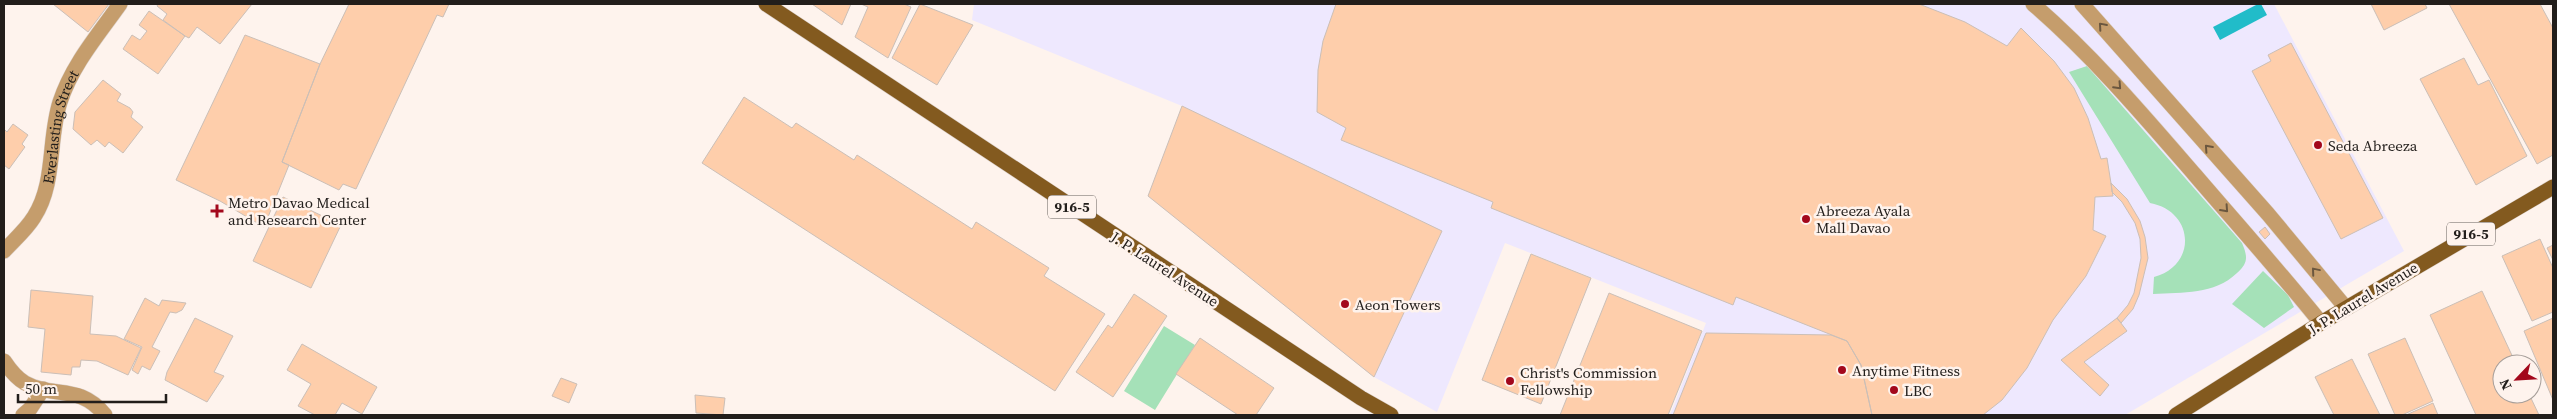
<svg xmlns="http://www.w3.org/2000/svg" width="2557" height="419" font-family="'Source Serif 4',serif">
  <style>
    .commercial { fill: #eee8fe }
    .green { fill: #a5e1b8 }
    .water { fill: #21bcc9 }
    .building { fill: #feceab; stroke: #cbbfb7 }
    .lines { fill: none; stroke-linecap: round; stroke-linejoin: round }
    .minor-casing { stroke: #dbd1cb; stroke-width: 16 }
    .major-casing { stroke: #dbd1cb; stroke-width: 16 }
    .minor { stroke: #c59d6c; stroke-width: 15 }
    .major { stroke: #835a1f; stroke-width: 15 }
    .oneway { stroke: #6b573f }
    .poi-dot { fill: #a3081c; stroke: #fef3ed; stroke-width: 2 }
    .labels { text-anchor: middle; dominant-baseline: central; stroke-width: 5; stroke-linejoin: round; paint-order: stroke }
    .shield { fill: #fef3ed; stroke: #645e5a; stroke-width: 1 }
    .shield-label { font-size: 14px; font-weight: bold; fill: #221e1b }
    .street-label { font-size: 15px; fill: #221e1b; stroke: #fef3ed }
    .poi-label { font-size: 15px; fill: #221e1b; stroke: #fef3ed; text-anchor: start }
  </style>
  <rect width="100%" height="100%" fill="#fef3ed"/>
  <path class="commercial" d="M974 4H2274L2404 251 2125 415H1670L1706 323 1505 243 1437 412 1374 377 1148 196 1182 106 972 20Z"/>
  <path class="green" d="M2087 66 2242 243C2248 257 2248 263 2237 273 2214 295 2183 292 2153 294L2154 277C2198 265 2194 211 2150 203L2069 72Z
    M2263 271 2288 295 2294 307 2264 328 2232 304Z
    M1164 326 1195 345 1155 410 1124 391Z"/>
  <path class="water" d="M2258 4H2261L2267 15 2220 40 2213 27Z"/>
  <path class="building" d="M53 4H109L88 32Z
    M158 4H252L220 44 197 27 189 38 185 36 163 20 167 14 157 6Z
    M349 4H449L443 17 437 15 356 189 343 184 339 190 282 162 320 64Z
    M812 4H851L842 25Z
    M861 4H904L911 7 888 58 855 37 868 7Z
    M920 4 973 25 937 85 892 58Z
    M1336 4H1919L1965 22 2007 46 2021 28 2054 61 2074 88 2088 118 2101 159 2107 158 2113 196 2095 197 2093 230 2106 236 2086 276 2053 320 2027 368 2002 400 1983 415H1872L1861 365 1847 341 1736 297 1733 305 1491 208 1493 202 1341 140 1346 128 1317 112 1318 70 1323 41Z
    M2371 4H2425L2427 8 2384 30Z
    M2449 4H2540L2553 28V155L2537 164Z
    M149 11 185 36 158 74 123 49 132 35 140 40 147 31 139 25Z
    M245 35 320 64 282 162 289 165 264 227 220 201 176 180Z
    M2291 43 2383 218 2341 239 2252 71 2271 61 2268 55Z
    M2464 58 2478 85 2489 80 2527 156 2476 185 2420 79Z
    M103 80 121 94 117 101 130 108 133 112 131 117 143 127 123 153 109 142 105 147 97 140 91 145 73 129 75 112Z
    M744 97 792 128 796 123 854 160 857 155 972 229 976 222 1049 268 1044 276 1105 314 1055 391 702 163Z
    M1182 106 1442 231 1374 377 1148 196Z
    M13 124 28 135 22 144 25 147 9 169 4 165V129L7 132Z
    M2111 183 2127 199 2140 221 2145 237 2148 258 2139 295 2133 309 2121 323 2117 318 2128 305 2134 293 2141 258 2140 239 2135 223 2122 202 2112 192Z
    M283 197 341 225 311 288 253 261Z
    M2265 227 2270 234 2265 239 2259 232Z
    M2540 239 2553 268V312L2532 321 2502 256Z
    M2553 245V260L2547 248Z
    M1531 254 1591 278 1541 404 1482 380Z
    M31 290 93 296 90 334 116 336 141 348 128 375 97 361 81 360 80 367H72L71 375 41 372 45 329 28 327Z
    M2482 291 2516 364H2502V394H2529L2539 415H2476L2430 315Z
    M1609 293 1702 331 1668 415H1560Z
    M1134 294 1167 316 1113 397 1076 372 1108 325 1112 328Z
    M145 298 159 306 162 300 186 303 182 310 176 313 170 312 152 347 160 351 150 370 142 366 138 374 132 370 142 347 124 339Z
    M195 318 233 336 214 372 224 376 207 402 165 380 167 372Z
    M2117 318 2127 331 2084 362 2109 385 2100 396 2061 360Z
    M2553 318V400L2524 331Z
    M1706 333 1831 335 1847 341 1861 365 1872 415H1673Z
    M1200 338 1274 388 1256 415H1238L1176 374Z
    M2405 338 2433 401 2402 415H2395L2368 354Z
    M302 344 377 387 362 414 342 403 335 415H315L298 406 311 384 287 370Z
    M2352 359 2380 415H2334L2315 377Z
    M561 378 577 384 569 403 552 396Z
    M695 395 725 398 723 415 696 413Z
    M2433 403 2438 415H2406Z"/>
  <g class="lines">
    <g class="minor-casing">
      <g id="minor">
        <path d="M2033 4C2093 56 2143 115 2195 175 2237 224 2280 272 2321 323"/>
        <path d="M2082 4 2268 214 2346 308"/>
        <path id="s1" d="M4 251C14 240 26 230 34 217 56 183 48 139 60 102 72 65 98 35 120 4"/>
        <path d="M4 361C10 370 16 378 25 383 54 399 79 383 105 415"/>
        <path d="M23 415 30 409 43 389"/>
      </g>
    </g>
    <g class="major-casing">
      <path id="major" d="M766 4 1361 398 1391 415
        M2176 415 2321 323 2553 187"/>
    </g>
    <use href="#minor" class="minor"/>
    <use href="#major" class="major"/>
  </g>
  <defs><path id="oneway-chevron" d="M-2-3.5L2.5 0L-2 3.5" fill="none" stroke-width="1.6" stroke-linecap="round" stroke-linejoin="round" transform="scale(1.25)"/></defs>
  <g class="oneway">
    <use href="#oneway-chevron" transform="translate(2102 26) rotate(-131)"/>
    <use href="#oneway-chevron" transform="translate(2118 86) rotate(47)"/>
    <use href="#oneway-chevron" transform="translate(2208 148) rotate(-132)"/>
    <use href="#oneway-chevron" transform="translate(2225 209) rotate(48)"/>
    <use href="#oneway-chevron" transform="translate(2315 271) rotate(-130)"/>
  </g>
  <g class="poi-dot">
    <circle cx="2318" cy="145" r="5"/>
    <path d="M214.5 203.5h5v5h5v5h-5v5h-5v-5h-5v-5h5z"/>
    <circle cx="1806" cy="219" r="5"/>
    <circle cx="1345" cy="304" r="5"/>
    <circle cx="1842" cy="370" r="5"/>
    <circle cx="1510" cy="381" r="5"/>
    <circle cx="1894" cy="390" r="5"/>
  </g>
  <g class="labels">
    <g class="shield">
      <rect x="1048" y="195.5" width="48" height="23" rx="4"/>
      <rect x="2447" y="222.5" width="48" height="23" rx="4"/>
    </g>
    <g class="shield-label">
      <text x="1072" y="207">916-5</text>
      <text x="2471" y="234">916-5</text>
    </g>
    <g class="street-label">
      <text stroke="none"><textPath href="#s1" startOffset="140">Everlasting Street</textPath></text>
      <text transform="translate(1165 269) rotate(33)">J. P. Laurel Avenue</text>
      <text transform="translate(2363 298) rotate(-31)">J. P. Laurel Avenue</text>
    </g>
    <g class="poi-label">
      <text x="2328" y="145">Seda Abreeza</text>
      <text x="228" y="202">Metro Davao Medical<tspan x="228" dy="17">and Research Center</tspan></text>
      <text x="1816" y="210">Abreeza Ayala<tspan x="1816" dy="17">Mall Davao</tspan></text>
      <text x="1355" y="304">Aeon Towers</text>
      <text x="1852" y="370">Anytime Fitness</text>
      <text x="1520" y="372">Christ's Commission<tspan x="1520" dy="17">Fellowship</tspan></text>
      <text x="1904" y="390">LBC</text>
    </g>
  </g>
  <rect width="2557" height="419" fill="none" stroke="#221e1b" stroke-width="10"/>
  <g transform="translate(2517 379) rotate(245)"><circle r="24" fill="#fef3ed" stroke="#a69e99"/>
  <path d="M0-4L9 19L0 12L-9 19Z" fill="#a3081c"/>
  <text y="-8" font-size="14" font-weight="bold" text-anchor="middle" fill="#221e1b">N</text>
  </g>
  <path d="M18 394v8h148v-8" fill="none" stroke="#221e1b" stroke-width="2.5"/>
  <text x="25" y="394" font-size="15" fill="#221e1b" stroke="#fef3ed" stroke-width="4" paint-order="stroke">50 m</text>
</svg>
